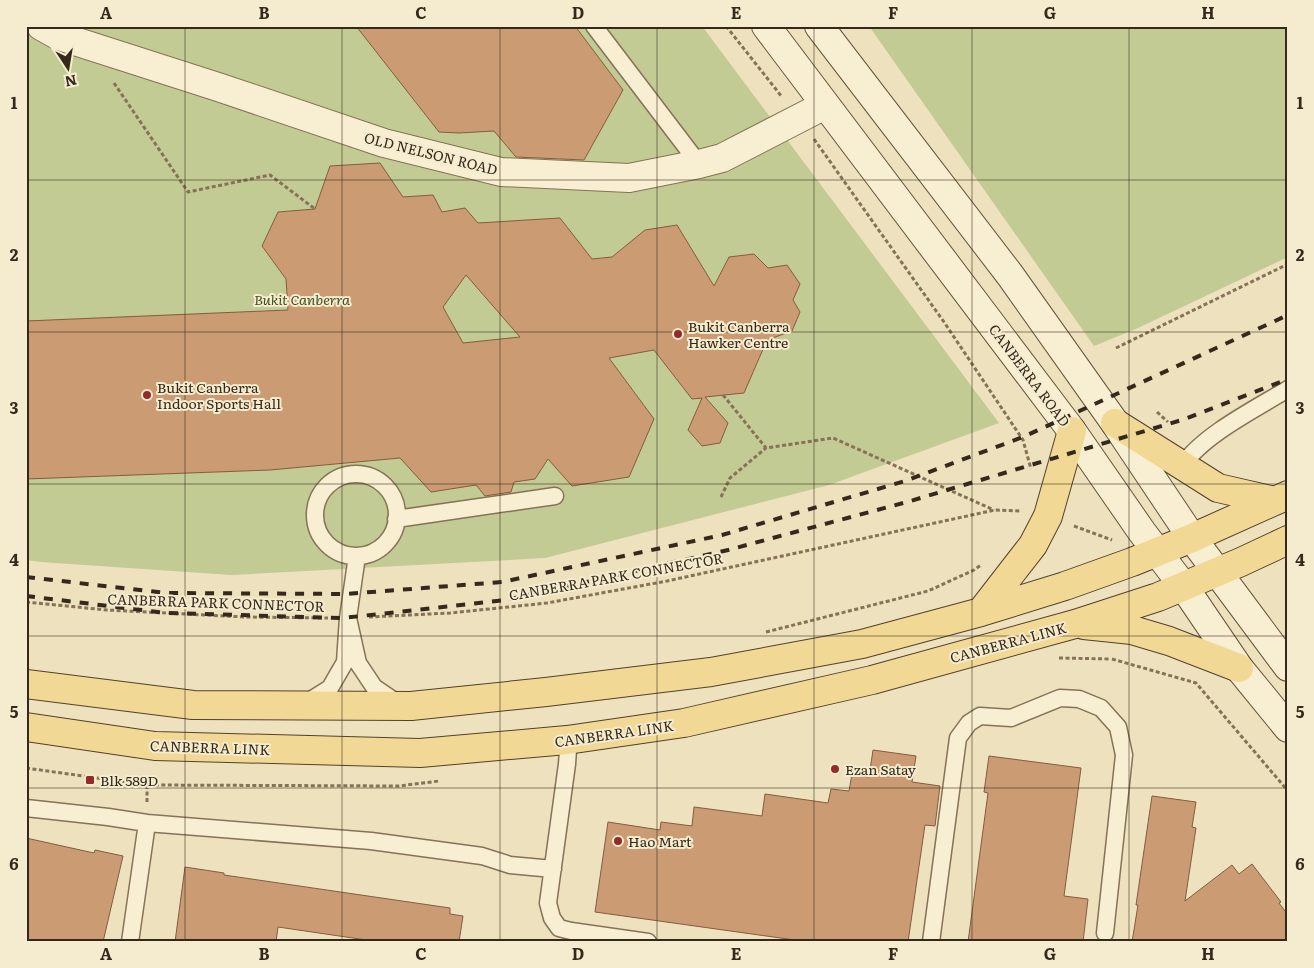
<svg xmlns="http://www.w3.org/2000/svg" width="1314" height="968" font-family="Literata,serif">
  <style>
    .green { fill: #c2cb93 }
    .building { fill: #cb9c74; stroke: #845c3d; fill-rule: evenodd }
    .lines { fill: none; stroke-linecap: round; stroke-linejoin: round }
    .lane-casing { stroke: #857257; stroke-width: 19 }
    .street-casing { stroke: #857257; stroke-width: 30 }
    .secondary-casing { stroke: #67533b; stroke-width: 30 }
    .primary-casing { stroke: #53402c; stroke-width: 30 }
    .path { stroke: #857257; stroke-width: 3; stroke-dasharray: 4 2.5; stroke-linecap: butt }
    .lane { stroke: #f8eed1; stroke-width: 16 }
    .street { stroke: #f8eed1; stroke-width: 28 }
    .secondary { stroke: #f8eed1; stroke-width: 28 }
    .primary { stroke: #f1d895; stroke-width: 28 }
    .rail { stroke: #35291c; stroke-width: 4; stroke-dasharray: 9 9; stroke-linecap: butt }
    .grid { fill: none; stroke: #35291c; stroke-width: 1; stroke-opacity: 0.55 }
    .poi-dot { fill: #942b28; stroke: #f5ebce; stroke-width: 2 }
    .labels { text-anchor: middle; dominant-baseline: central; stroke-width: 4; stroke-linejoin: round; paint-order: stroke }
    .street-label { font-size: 14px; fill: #35291c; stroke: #f5ebce }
    .park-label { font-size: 14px; font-style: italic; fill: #435122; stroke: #f5ebce }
    .poi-label { font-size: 14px; fill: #35291c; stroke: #f5ebce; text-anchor: start }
    .neatline { fill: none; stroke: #35291c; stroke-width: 2 }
    .grid-label { font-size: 16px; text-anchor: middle; font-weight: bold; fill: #35291c }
  </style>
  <rect width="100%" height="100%" fill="#ede1be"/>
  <path class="green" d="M26 26H702L999 423 829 485 545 558 231 575 41 562 26 560Z
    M869 26H1288V257L1138 328 1094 346Z"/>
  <path class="building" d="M356 26H575L623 90 584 160 516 157 494 131 459 133 439 132Z
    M380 163 403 197 433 195 442 212 465 208 478 223 560 218 592 259 612 257 645 230 677 225 714 286 729 257 754 254 768 268 787 265 800 284 793 300 800 312 792 331 767 340 744 393 705 397 728 423 720 443 702 446 688 430 702 398 692 399 654 350 609 358 654 419 629 477 572 486 548 459 535 479 514 482 511 492 485 496 476 485 431 492 400 458 270 470 26 479V321L288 310 286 279 262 246 278 212 315 209 330 166ZM466 275 520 337 463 343 443 307Z
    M873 750 916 756 912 782 940 786 935 826 925 825 908 942H809L595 912 608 822 660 830 661 822 692 826 694 807 762 816 765 794 828 803 831 789 849 791 852 774 869 777Z
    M989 756 1081 768 1064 896 1088 899 1083 942H968L988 793 984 792Z
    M1152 796 1196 802 1192 827 1196 828 1185 901 1232 865 1239 874 1252 864 1281 902 1279 903 1288 915V942H1132L1138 905H1136Z
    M26 838 94 853 95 850 123 856 103 942H26Z
    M185 867 224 873V875L450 908V914L463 916 459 942H380L278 927 276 942H175Z"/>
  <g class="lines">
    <g class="lane-casing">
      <path id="lane" d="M594 26 699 164
        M1182 466C1203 435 1255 409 1288 389
        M315 515a41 41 0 1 1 82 0a41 41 0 1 1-82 0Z
        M396 519 555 496
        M348 618 357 556
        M306 703 330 688 345 662 348 618 358 663 374 687 399 704
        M567 740 568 750 567 764 548 903 552 918 559 928 571 931 648 942
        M26 808 108 817 147 823 371 841 482 856 510 865 553 869
        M130 942 147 823
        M931 942 958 738 969 723 980 716 1011 718 1060 698 1079 699 1101 708 1118 727 1124 755 1105 933"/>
    </g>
    <g class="street-casing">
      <path id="street" d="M41 26 59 36 218 87 384 143 501 172 629 178 699 164 722 158 825 105"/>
    </g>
    <g class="secondary-casing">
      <path id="secondary" d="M766 26 1072 431 1142 532 1184 587 1239 668 1288 728
        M819 26 1010 275 1115 423 1192 538 1288 667"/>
    </g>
    <g class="primary-casing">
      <path id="primary" d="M1115 423 1218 488 1275 501
        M981 612 1033 545 1048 516 1072 431
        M1084 625 1132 630 1169 641 1239 668
        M26 684 193 705 411 706 546 692 711 672 862 644 981 612 1065 586 1132 562 1192 538 1288 495
        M26 727 155 746 420 753 567 740 684 723 872 680 1075 624 1158 597 1241 562 1288 540"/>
    </g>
    <path class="path" d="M726 26 782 97
      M114 83 188 192 270 175 315 209
      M814 139 944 322 1023 440 1031 469
      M1116 348 1288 264
      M723 395 766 448 833 438 994 510
      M1157 412 1168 422
      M721 497 730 478 766 448
      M1074 526 1112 540
      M26 602 107 610 245 617 328 618
      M369 617 450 613 547 603 667 581 995 510 1020 511
      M766 632 928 591 974 570 981 565
      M1059 658 1111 659
      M1112 659 1196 683 1288 791
      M26 768 147 785 399 786 439 781
      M147 802V785"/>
    <use href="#lane" class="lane"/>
    <use href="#street" class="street"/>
    <use href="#secondary" class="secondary"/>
    <use href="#primary" class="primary"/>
    <path class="rail" d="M26 577 166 593 345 594 502 582 722 535 905 481 1023 437 1288 315
      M26 596 166 613 343 618 506 600 728 550 907 502 1185 419 1288 379"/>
  </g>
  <path class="grid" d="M185 26V942M342 26V942M500 26V942M657 26V942M814 26V942M972 26V942M1129 26V942M26 180H1288M26 332H1288M26 484H1288M26 636H1288M26 788H1288"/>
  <g class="poi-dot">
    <circle cx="678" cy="334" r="5"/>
    <circle cx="147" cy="395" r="5"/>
    <circle cx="835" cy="769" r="5"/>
    <rect x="85" y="775" width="10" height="10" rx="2.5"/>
    <circle cx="618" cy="841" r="5"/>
  </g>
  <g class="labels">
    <g class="street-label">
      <text transform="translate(431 153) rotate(14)">OLD NELSON ROAD</text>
      <text transform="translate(1030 375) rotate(53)">CANBERRA ROAD</text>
      <text transform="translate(616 576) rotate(-10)">CANBERRA PARK CONNECTOR</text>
      <text transform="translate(216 602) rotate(2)">CANBERRA PARK CONNECTOR</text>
      <text transform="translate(1008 642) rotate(-15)">CANBERRA LINK</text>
      <text transform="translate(614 733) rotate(-8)">CANBERRA LINK</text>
      <text transform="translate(210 747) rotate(2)">CANBERRA LINK</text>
    </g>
    <g class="park-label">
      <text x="302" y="299">Bukit Canberra</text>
    </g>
    <g class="poi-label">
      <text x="688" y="326">Bukit Canberra<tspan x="688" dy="16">Hawker Centre</tspan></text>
      <text x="157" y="387">Bukit Canberra<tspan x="157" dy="16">Indoor Sports Hall</tspan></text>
      <text x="845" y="769">Ezan Satay</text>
      <text x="100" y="780">Blk 589D</text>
      <text x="628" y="841">Hao Mart</text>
    </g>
  </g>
  <rect width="1314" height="968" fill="none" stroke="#f5ebce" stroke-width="55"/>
  <g transform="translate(68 68) rotate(168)" stroke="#f5ebce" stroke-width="4" paint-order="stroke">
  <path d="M0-4L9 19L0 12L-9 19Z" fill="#35291c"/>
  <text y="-8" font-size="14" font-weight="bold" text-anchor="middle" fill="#35291c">N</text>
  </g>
  <rect x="28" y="28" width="1258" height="912" class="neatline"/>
  <g class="grid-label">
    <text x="106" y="19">A</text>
    <text x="264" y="19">B</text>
    <text x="421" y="19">C</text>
    <text x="578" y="19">D</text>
    <text x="736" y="19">E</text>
    <text x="893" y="19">F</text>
    <text x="1050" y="19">G</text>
    <text x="1208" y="19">H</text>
    <text x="14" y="109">1</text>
    <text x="1300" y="109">1</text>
    <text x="14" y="261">2</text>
    <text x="1300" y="261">2</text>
    <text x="14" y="414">3</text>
    <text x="1300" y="414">3</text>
    <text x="14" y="566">4</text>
    <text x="1300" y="566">4</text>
    <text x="14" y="718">5</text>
    <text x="1300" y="718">5</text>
    <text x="14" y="870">6</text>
    <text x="1300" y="870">6</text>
    <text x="106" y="960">A</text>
    <text x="264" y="960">B</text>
    <text x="421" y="960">C</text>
    <text x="578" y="960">D</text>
    <text x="736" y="960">E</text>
    <text x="893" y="960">F</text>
    <text x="1050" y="960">G</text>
    <text x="1208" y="960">H</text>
  </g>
</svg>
